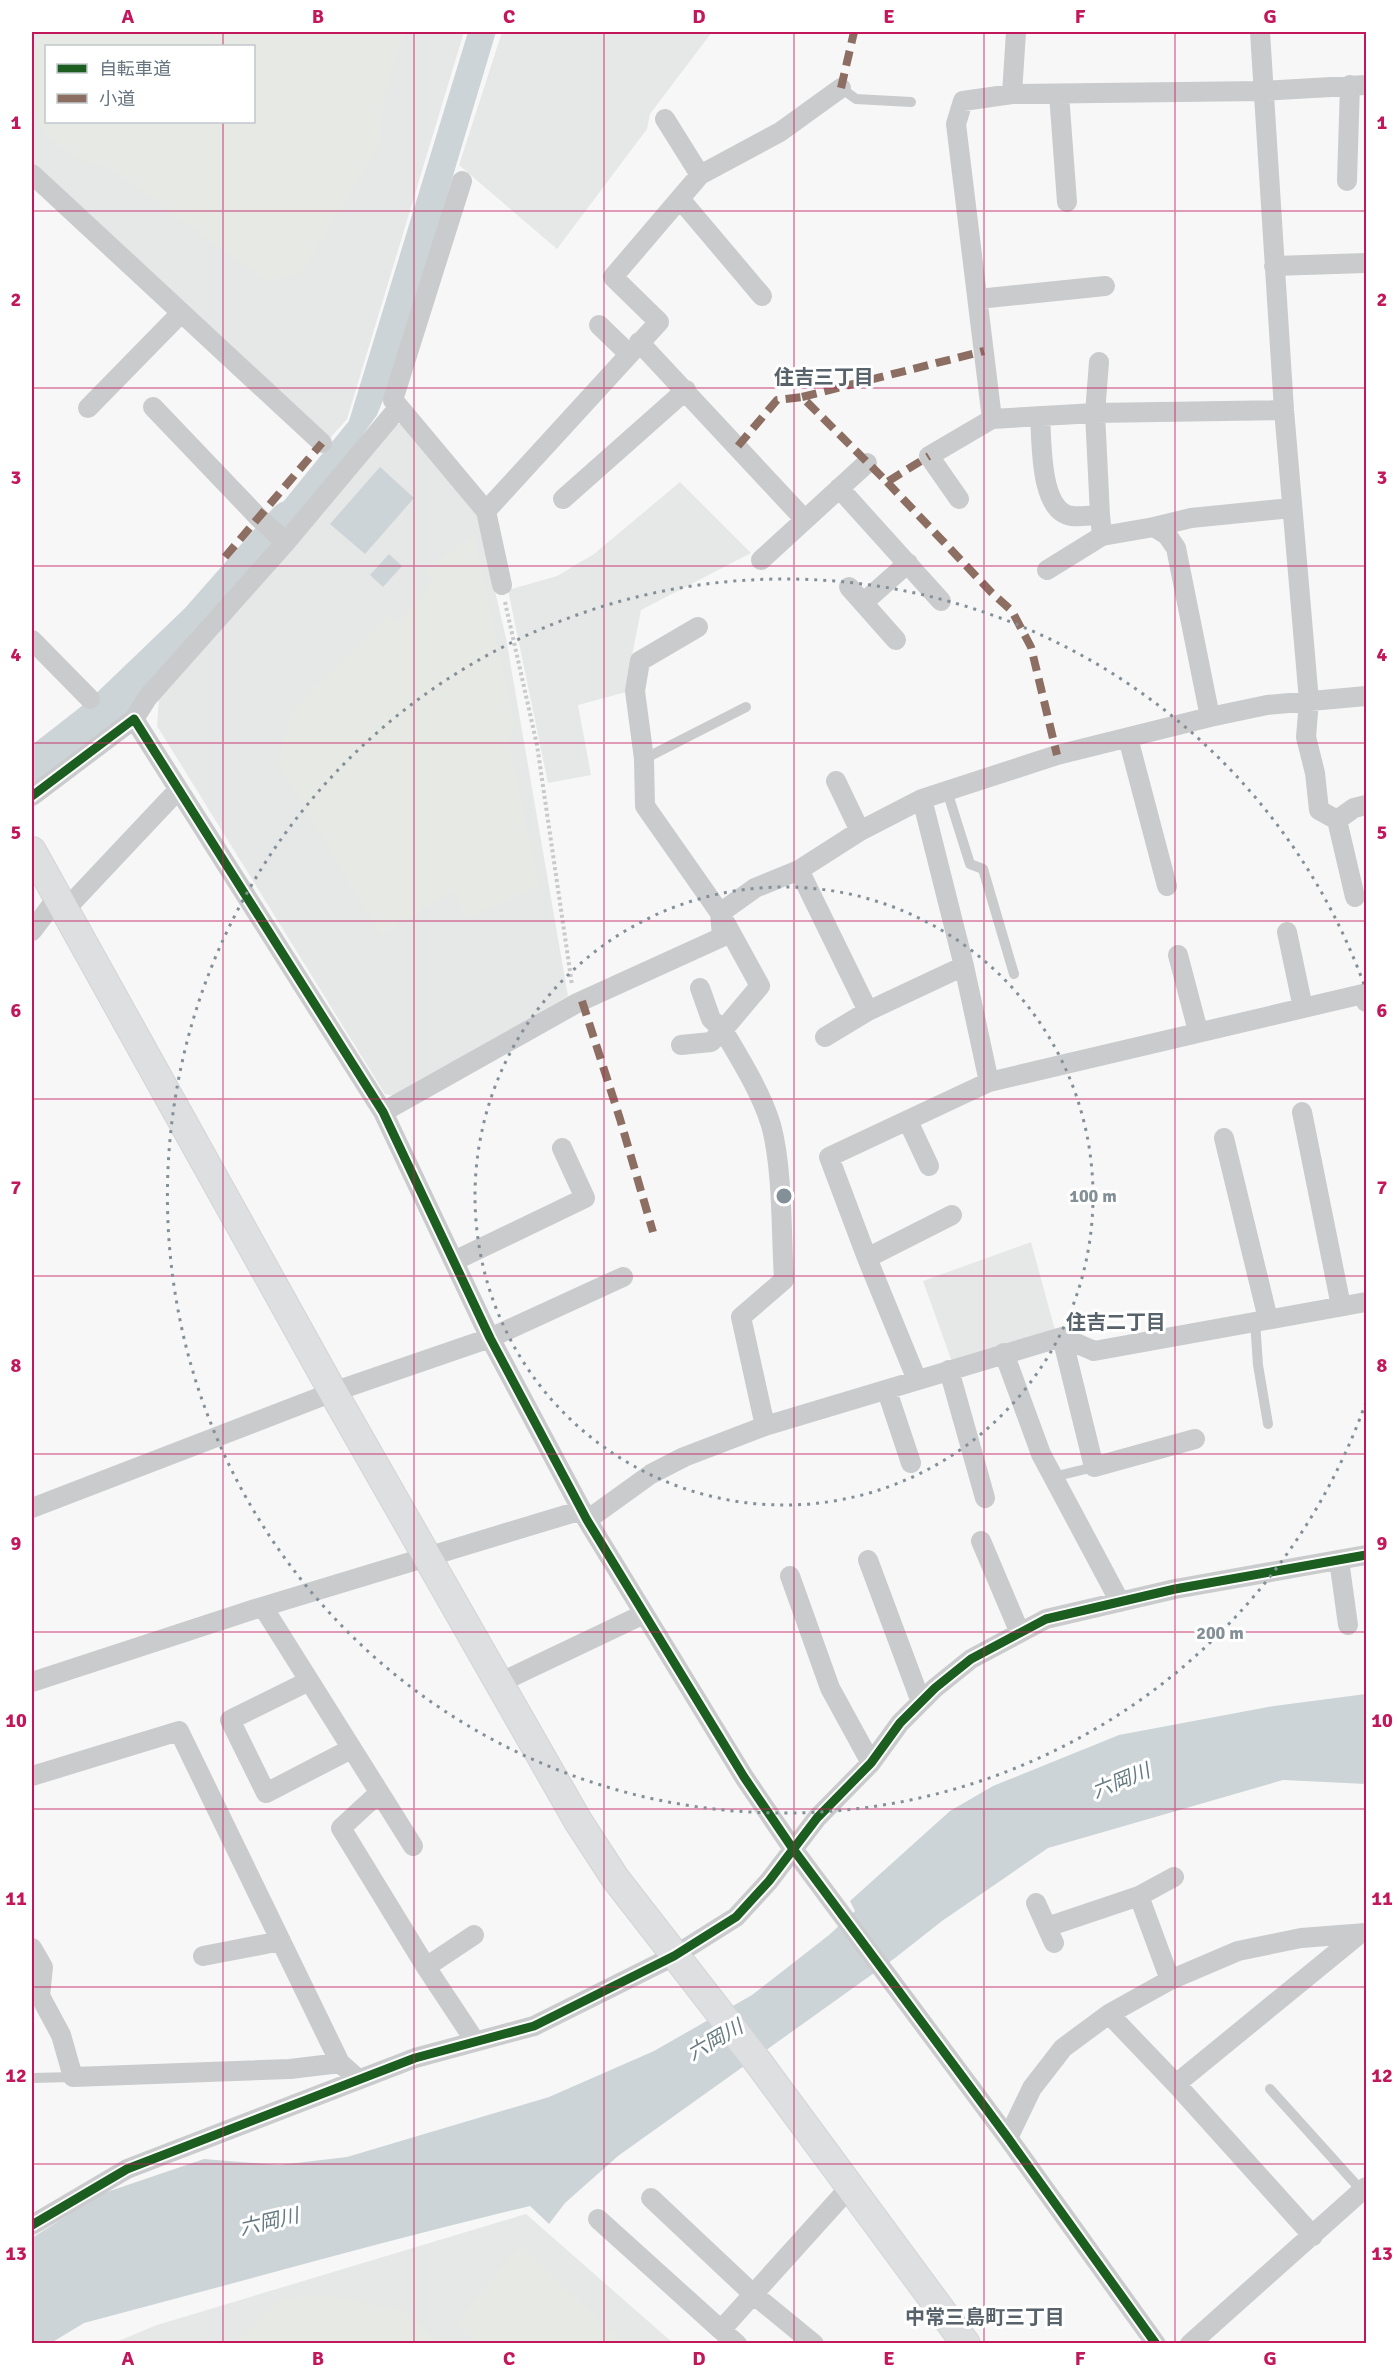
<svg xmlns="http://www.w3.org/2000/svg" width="1398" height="2375" font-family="Signika,'Noto Sans JP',sans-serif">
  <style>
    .built { fill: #e6e7e7; fill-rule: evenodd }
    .green { fill: #e6e9e4; fill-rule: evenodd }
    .water { fill: #ccd4d7 }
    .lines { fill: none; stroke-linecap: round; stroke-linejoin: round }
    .river { stroke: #ccd4d7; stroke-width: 38 }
    .secondary-casing { stroke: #d3d4d5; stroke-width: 30 }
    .path { stroke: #c7c9ca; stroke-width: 4; stroke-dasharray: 3 3; stroke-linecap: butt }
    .lane { stroke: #cacbcc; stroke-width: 10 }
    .street { stroke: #cacbcc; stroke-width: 20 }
    .secondary { stroke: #dedfe0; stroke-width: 28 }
    .quiet { stroke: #8d6e63; stroke-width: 8; stroke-dasharray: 15 8; stroke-linecap: butt }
    .cycleway-casing { stroke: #fff; stroke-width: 13 }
    .cycleway { stroke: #1b5e20; stroke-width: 9 }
    .grid { fill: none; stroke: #c2185b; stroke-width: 1.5; stroke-opacity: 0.55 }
    .ring { fill: none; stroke: #849098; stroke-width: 3; stroke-dasharray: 3 6 }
    .labels { text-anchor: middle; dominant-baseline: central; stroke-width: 6; stroke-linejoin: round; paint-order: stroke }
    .neighbourhood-label { font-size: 20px; font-weight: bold; fill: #57626b; stroke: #fff }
    .water-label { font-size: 20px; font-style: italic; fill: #657a81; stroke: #fff }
    .centre { fill: #849098; stroke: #fff; stroke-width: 3 }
    .ring-label { font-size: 18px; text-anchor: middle; font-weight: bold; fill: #849098; stroke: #fff; stroke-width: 6; stroke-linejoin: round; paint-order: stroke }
    .neatline { fill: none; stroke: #c2185b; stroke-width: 2 }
    .grid-label { font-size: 20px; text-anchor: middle; font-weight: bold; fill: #c2185b }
  </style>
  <rect width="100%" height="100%" fill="#f7f7f7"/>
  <path class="built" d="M32 32H464L347 419 330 438 32 164ZM46 46H254V122H46Z
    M502 32H712L650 114 647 129 557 249 459 165Z
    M395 424H402L476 510 506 638 568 996 394 1096 385 1094 157 726 159 697Z
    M680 482 751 553 641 610 630 666V691L578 705 591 775 548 783 508 590 557 576 594 554Z
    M1031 1242 1055 1330 952 1362 923 1281Z
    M526 2214 673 2343 111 2344 157 2325Z"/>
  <path class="green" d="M40 32H404L384 98 380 143 301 274 266 281 113 170 77 159 44 133 32 110V48L41 35ZM46 46H254V122H46Z
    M474 533 515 727 509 742 539 887 467 918 452 891 381 935 278 764 292 710 389 614 399 623 434 582 424 573Z
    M520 2245 624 2343H477L456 2323Z
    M321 2295 404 2310 439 2343H235L279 2299Z"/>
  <path class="water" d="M468 32H496L394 373 377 415 352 450 258 563 244 550 349 421Z
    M380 467 414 498 365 554 330 524Z
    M389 554 402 566 383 587 370 575Z
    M1366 1694V1784L1283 1780 1048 1848 942 1921 895 1958 618 2156 565 2203 549 2224 530 2206C380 2242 233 2284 84 2323L51 2343 32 2344V2238L101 2194 204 2159 279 2165 347 2157 549 2097 654 2051 752 1995 829 1935 855 1911 850 1901 950 1811 993 1786 1119 1735 1274 1706Z"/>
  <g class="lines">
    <path class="river" d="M32 769 100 716 198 622 288 520"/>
    <g class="secondary-casing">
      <path id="secondary" d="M32 851 333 1392 578 1821 615 1878 758 2062 966 2344"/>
    </g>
    <path class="path" d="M505 602 537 745 572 985"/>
    <path class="lane" d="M841 88 856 99 911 102
      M644 759 746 707
      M947 791 970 864 983 869 1014 974
      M1255 1321 1258 1365 1268 1424
      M1053 1477 1094 1467
      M32 2078 73 2077
      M1270 2089 1362 2191"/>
    <path class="street" d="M1260 32 1284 410 1309 701 1306 737 1315 773 1319 810 1337 820
      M1012 94 1016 32
      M1059 94 1067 202
      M665 119 700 175
      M32 174 322 443
      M1347 181 1350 85
      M680 199 762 296
      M1274 266 1366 263
      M978 299 1105 286
      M599 325 628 353
      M639 342 805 520
      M153 407 260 519 286 542
      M399 407 393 400 462 181
      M88 408 181 313
      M1040 416C1042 441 1039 512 1072 516 1081 517 1091 515 1100 515L1095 413 1099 362
      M992 419 1095 413 1284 410
      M839 488 941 601
      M563 499 686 390
      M959 499 929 456 992 419 956 124 963 101 1012 94 1262 91 1366 85
      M486 511 659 322 613 277 700 175 780 132 841 88
      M1100 515 1102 536 1154 527 1167 535 1176 548 1210 717
      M1154 527 1191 518 1291 508
      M761 560 867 463
      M1047 570 1102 536
      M849 587 896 640
      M863 603 908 563
      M698 627 640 661 635 691 644 759 645 806 720 913 760 986 723 1030C740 1059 761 1092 771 1125 783 1169 781 1233 784 1280L741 1317 765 1426
      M32 640 90 699
      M134 719 148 697 286 542 399 407 486 511 502 585
      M1128 738 1167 886
      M836 781 860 831
      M32 796 134 719 383 1112 490 1338 587 1520 744 1777 793 1849 1008 2138 1156 2344
      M922 799 964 966
      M799 870 868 1011 964 966 989 1082
      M1355 897 1337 820 1354 808 1366 805
      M64 911 178 790
      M32 931 57 898
      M1287 932 1303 1008
      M1178 955 1198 1031
      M825 1037 868 1011
      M681 1045 711 1042 723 1030 711 1019 700 988
      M383 1112 577 1003 722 937 720 913 755 888 799 870 860 831 922 799 1057 755 1210 717 1267 705 1366 696
      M1302 1112 1341 1306
      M908 1121 929 1166
      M1224 1138 1268 1319
      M867 1258 829 1157 989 1082 1363 994 1366 1002
      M454 1261 585 1198 562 1148
      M1062 1337 1094 1467 1195 1439
      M1004 1353 1041 1454 1120 1602
      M949 1370 985 1498
      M917 1380 867 1258 952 1215
      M887 1391 911 1463
      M32 1508 333 1392 490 1338 623 1277
      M587 1520 651 1474 684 1457 765 1426 1062 1337 1094 1351 1366 1302
      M981 1541 1020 1633
      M868 1560 921 1702
      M1339 1560 1348 1625
      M790 1576 830 1688 871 1763
      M263 1607 413 1846
      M309 1681 230 1720 266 1793 351 1749
      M32 1682 252 1610 582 1510
      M499 1683 644 1614
      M32 1776 179 1731 340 2063 358 2079
      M379 1793 341 1828 426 1967 475 2041
      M1139 1896 1174 1877
      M1036 1903 1054 1943
      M1047 1927 1139 1896 1170 1980
      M32 1948 43 1967 40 1996 61 2035 73 2077 290 2069 340 2063
      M203 1956 281 1941
      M426 1967 474 1935
      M1109 2014 1176 2084 1313 2236
      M1176 2084 1357 1936
      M1008 2138 1032 2088 1063 2048 1109 2014 1170 1980 1238 1951 1301 1938 1366 1933
      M651 2198 753 2294 814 2344
      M598 2219 721 2330 850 2187
      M32 2225 127 2169 415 2058 534 2026 674 1956 736 1917 769 1881 817 1818 871 1763 900 1723 935 1688 971 1659 1046 1619 1175 1589 1366 1555
      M721 2330 737 2344
      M1190 2344 1366 2187"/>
    <use href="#secondary" class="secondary"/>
    <path class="quiet" d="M841 88 854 32
      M802 397 984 351
      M738 446 777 400 802 397 887 482 929 456
      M887 482 992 593 1012 611 1031 647 1057 755
      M225 557 322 443
      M582 1001 620 1119 653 1232"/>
    <g class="cycleway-casing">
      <path id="cycleway" d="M32 796 134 719 383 1112 490 1338 587 1520 744 1777 793 1849 1008 2138 1156 2344
        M32 2225 127 2169 415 2058 534 2026 674 1956 736 1917 769 1881 817 1818 871 1763 900 1723 935 1688 971 1659 1046 1619 1175 1589 1366 1555"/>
    </g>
    <use href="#cycleway" class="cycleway"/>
  </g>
  <path class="grid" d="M223 32V46M414 32V2344M604 32V2344M794 32V2344M984 32V2344M1175 32V2344M223 122V2344M32 211H1366M32 388H1366M32 566H1366M32 743H1366M32 921H1366M32 1099H1366M32 1276H1366M32 1454H1366M32 1632H1366M32 1809H1366M32 1987H1366M32 2164H1366"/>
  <g class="ring">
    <circle cx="784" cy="1196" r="309"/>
    <path d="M1366 1402A617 617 0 1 1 1366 990"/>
  </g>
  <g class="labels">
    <g class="neighbourhood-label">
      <text x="824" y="377">住吉三丁目</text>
      <text x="1116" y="1322">住吉二丁目</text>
      <text x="985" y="2317">中常三島町三丁目</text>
    </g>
    <g class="water-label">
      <text transform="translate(1121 1781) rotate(-22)">六岡川</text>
      <text transform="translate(715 2040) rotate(-30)">六岡川</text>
      <text transform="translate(269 2222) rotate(-13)">六岡川</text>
    </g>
  </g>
  <circle cx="784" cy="1196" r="9" class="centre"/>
  <g class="ring-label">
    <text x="1093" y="1202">100 m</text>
    <text x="1220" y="1639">200 m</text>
  </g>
  <rect width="1398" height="2375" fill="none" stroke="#ffffff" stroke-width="66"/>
  <rect x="45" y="45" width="210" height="78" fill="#ffffff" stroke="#c1c7cc" stroke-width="1.5"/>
  <rect x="57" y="64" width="30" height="9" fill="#1b5e20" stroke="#c1c7cc" stroke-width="1.5"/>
  <text x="99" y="75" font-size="18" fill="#65747f">自転車道</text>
  <rect x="57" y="94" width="30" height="9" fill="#8d6e63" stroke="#c1c7cc" stroke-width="1.5"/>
  <text x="99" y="105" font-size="18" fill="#65747f">小道</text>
  <rect x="33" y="33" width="1332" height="2309" class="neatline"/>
  <g class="grid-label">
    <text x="128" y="23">A</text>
    <text x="318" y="23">B</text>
    <text x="509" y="23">C</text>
    <text x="699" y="23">D</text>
    <text x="889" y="23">E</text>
    <text x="1080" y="23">F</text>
    <text x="1270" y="23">G</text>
    <text x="16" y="129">1</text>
    <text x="1382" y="129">1</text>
    <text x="16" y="306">2</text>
    <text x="1382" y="306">2</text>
    <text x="16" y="484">3</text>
    <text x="1382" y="484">3</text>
    <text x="16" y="661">4</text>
    <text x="1382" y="661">4</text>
    <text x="16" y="839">5</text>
    <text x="1382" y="839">5</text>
    <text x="16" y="1017">6</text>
    <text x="1382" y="1017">6</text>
    <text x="16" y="1194">7</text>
    <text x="1382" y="1194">7</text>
    <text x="16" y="1372">8</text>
    <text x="1382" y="1372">8</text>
    <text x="16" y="1550">9</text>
    <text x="1382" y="1550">9</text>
    <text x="16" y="1727">10</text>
    <text x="1382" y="1727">10</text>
    <text x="16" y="1905">11</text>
    <text x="1382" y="1905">11</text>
    <text x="16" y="2082">12</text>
    <text x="1382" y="2082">12</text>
    <text x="16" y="2260">13</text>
    <text x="1382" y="2260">13</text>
    <text x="128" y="2365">A</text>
    <text x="318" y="2365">B</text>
    <text x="509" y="2365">C</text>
    <text x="699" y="2365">D</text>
    <text x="889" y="2365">E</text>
    <text x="1080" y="2365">F</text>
    <text x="1270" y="2365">G</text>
  </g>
</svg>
